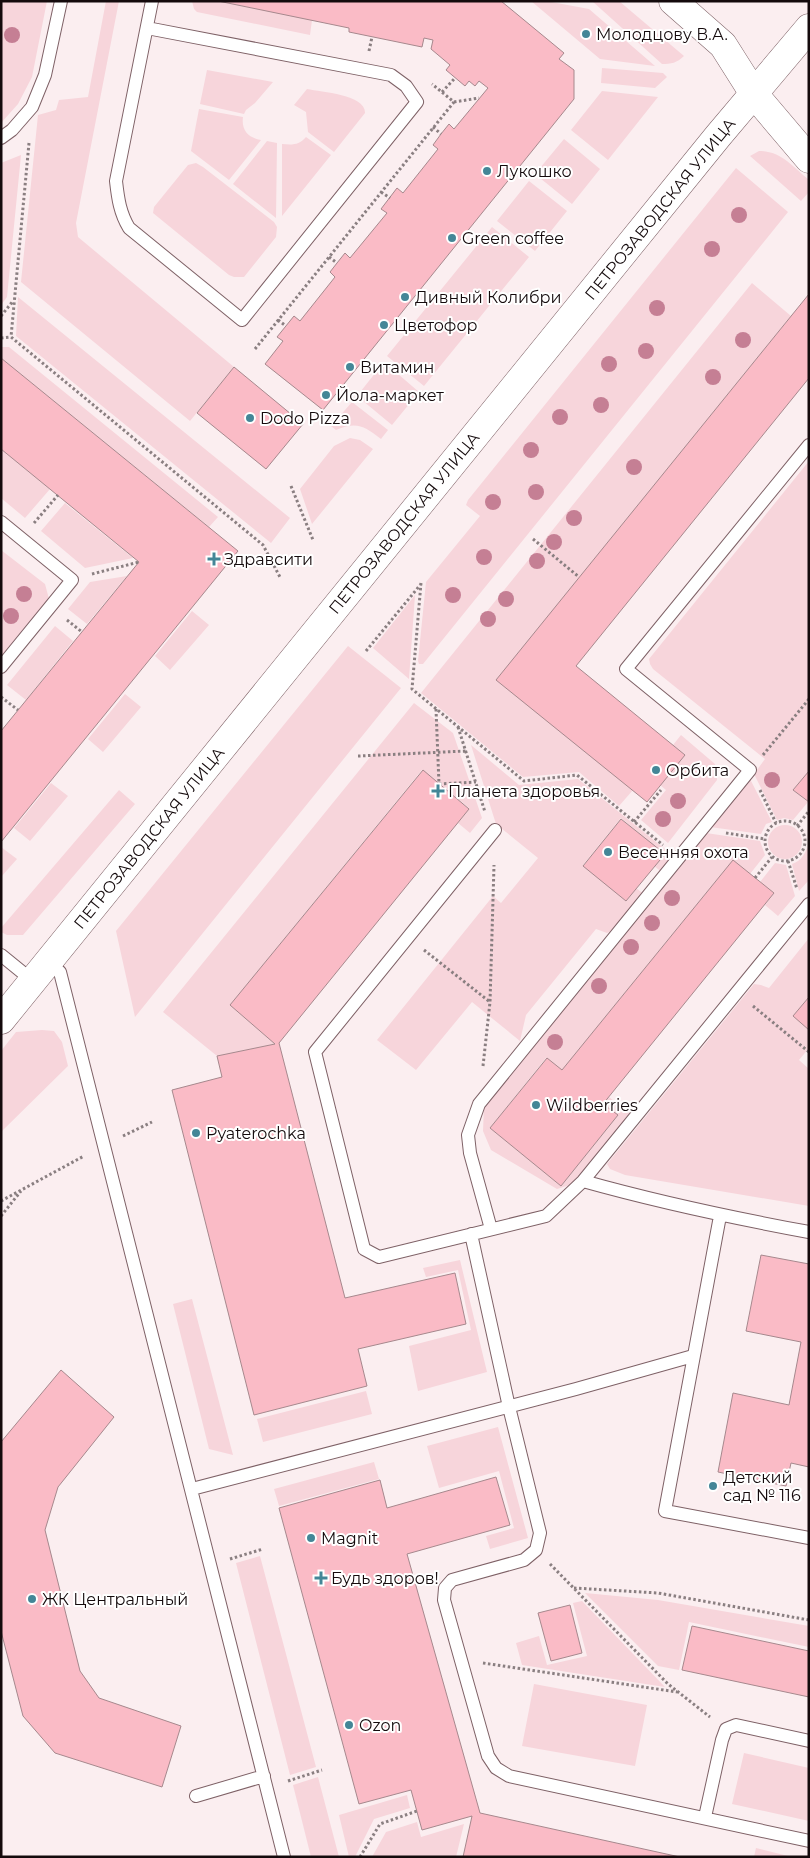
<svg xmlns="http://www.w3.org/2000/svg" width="810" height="1858" font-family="Montserrat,sans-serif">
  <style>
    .green { fill: #f7d5db }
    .building { fill: #fabbc6; stroke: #a6888d }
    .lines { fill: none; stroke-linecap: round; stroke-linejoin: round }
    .service-casing { stroke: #7e6166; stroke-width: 14 }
    .tertiary-casing { stroke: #7e6166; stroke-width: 29 }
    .path { stroke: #8a7f81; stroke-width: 3; stroke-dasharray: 2.5 2.5; stroke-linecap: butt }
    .service { stroke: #fff; stroke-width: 12 }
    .tertiary { stroke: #fff; stroke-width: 28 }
    .tree { fill: #c57f94 }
    .poi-dot { fill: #448697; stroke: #fff; stroke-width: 2 }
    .labels { text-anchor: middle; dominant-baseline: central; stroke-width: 4; stroke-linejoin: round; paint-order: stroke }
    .poi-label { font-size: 16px; fill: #140a0c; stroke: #fff; text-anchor: start }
    .street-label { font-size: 16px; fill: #140a0c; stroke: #fff }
  </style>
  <rect width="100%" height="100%" fill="#fbeef0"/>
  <path class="green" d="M1 1H47L32 77 18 104 1 123Z
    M106 1H119L76 223 78 237 234 367 190 421 21 282 38 115 56 110 59 100 88 97Z
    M192 1H218L312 20 310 35 197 12 194 9Z
    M531 1H546L589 9 655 66 600 59Z
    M592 1H619L684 56C677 63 671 64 662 64Z
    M602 68 663 73 667 77 655 88 601 83Z
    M207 70 273 82 255 103 246 110 244 114 200 104Z
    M307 89C322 92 366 95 365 113L334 152 308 132 306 112 294 105Z
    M602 91 658 97 608 160 571 130Z
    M199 109 243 117C241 131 249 138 261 140L229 180 191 151Z
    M306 137 331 155 282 216V144C293 145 299 145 306 137Z
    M564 139 600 169 572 204 535 174Z
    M267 141 277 143 276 218 233 184Z
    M759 151C781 151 793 167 809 180V192L801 201 750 156Z
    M21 155 7 297 1 305V163Z
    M196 163 203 167 274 222 277 227 276 237 244 277H234L229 275 153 213 154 207 188 165Z
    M736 168 788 212 423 664H419L418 661 426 582 480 516 466 505 468 500Z
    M529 181 567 211 535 251 497 221Z
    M492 227 529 257 424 386 387 356Z
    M752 283 791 316 497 680 633 790 619 806 579 772 523 777 421 693Z
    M18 297 290 518 271 543 16 336Z
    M1 347H9L218 517 209 527 1 358Z
    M384 362 419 392 392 425 357 396Z
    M352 402 388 430 381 439C364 426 357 421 336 430L331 426Z
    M350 438 360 440 373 449 312 524 300 489 334 446Z
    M1 449 50 489 25 518 1 498Z
    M809 461V771L793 790 808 802 793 820 784 818 777 820 754 774 765 759 653 669 650 664 649 659Z
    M65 503 133 558 85 568 41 531Z
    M1 550 45 584 49 599 1 657Z
    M127 576 87 624 68 609 90 582Z
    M415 595 409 679 373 648Z
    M192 611 209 625 170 670 155 656Z
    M55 626 73 641 26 700 7 685Z
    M348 646 401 688 135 1017 116 931Z
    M125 694 141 707 103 752 88 739Z
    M414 703 453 733 482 818 470 833 458 823 469 808 422 770 230 1005 275 1044 217 1056 163 1012Z
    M681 735 715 764 717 774V780L668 843 641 820 666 790 660 785 685 755 673 745Z
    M471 745 519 785 578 779 676 858 663 873 654 866 664 854 621 818 583 865 626 901 636 888 645 895 614 930 607 933 596 929 526 1015 520 1041 472 1002 416 1070 377 1040 493 896 501 903 538 858 496 824Z
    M750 779 772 822 766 824 761 834 710 827Z
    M51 783 68 796 30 841 14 828Z
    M119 790 135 804 23 935H7L1 932V928Z
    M768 842a17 17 0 1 1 34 0a17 17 0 1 1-34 0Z
    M706 833 760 841 765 855 750 874 733 860 562 1070 546 1058 490 1128 561 1186 618 1115 603 1104 609 1097 630 1114 573 1184 557 1189 491 1150 483 1131 484 1107Z
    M809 843V880L799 891 792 864C802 861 806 852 809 843Z
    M1 847 17 859 1 877Z
    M775 863 786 865 795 896 778 916 765 905 774 893 760 882Z
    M809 938V1048L799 1060 809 1069V1206L625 1175 610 1169 607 1164 754 984 761 985 769 988Z
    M42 1030 54 1031 62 1042 68 1066 1 1132V1051L16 1032Z
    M460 1260 487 1372 418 1391 409 1346 471 1330 458 1270 426 1277 423 1268Z
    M192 1299 233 1455 209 1449 173 1304Z
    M366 1391 372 1414 263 1442 257 1419Z
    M498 1427 528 1538 490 1549 486 1536 514 1528 499 1471 439 1488 427 1446Z
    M374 1462 379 1479 279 1506 274 1489Z
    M260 1556 316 1767 290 1775 236 1563Z
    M585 1593 658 1600 809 1626V1647L689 1622 679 1670 658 1666Z
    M582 1601 665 1687 522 1665 516 1643 539 1636 547 1665 587 1656 573 1603Z
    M534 1684 647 1705 635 1766 522 1746Z
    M744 1753 809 1768V1821L732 1804Z
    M318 1777 339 1857H311L293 1785Z
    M407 1795 410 1808 374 1819 355 1857H349L339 1815Z
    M417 1822 421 1837 464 1824 456 1857H372L386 1832Z
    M756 1848 792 1857H754Z"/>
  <path class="building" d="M218 1H501L564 53 559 59 574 70V99L323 410 265 364 283 341 277 337 294 316 300 321 335 277 330 272 337 263 345 253 350 258 387 213 381 209 397 188 403 193 438 149 433 145 441 134 449 124 454 129 488 88 479 81 475 86 469 81 465 86 446 70 450 65 431 49 433 40 424 38 422 47 349 32V28Z
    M809 294V378L576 666 685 755 647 802 496 680Z
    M1 358 238 551 1 842V731L139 562 1 449Z
    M234 367 303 424 266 469 197 413Z
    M423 770 469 809 279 1043 345 1298 455 1273 466 1324 358 1349 367 1386 254 1415 172 1090 222 1077 217 1056 275 1044 230 1005Z
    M809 771V802L793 790Z
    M621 819 665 854 626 901 583 866Z
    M733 860 774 893 603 1104 618 1115 561 1186 490 1128 547 1058 562 1070Z
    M809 997V1030L793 1016Z
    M761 1255 809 1264V1467L791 1463 786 1486 718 1472 733 1393 789 1405 801 1342 746 1331Z
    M61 1370 114 1417 58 1487 45 1530 80 1671 99 1698 181 1726 162 1787 55 1753 23 1716 1 1631V1442Z
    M496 1477 510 1525 407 1554 480 1813 680 1857H463L472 1816 422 1830 411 1790 359 1804 279 1508 380 1480 387 1508Z
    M570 1605 582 1653 551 1661 538 1613Z
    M692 1626 809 1651V1697L682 1670Z"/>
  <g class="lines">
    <g class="service-casing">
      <path id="service" d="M147 28 391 75 406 86 417 102 242 320 129 228C120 213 118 199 116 181L152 1
        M1 138 12 130 32 107 45 75 61 1
        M1 522 72 580 1 667
        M495 830 315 1052 364 1249 379 1257 546 1216 583 1181 809 904
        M1 955 33 981
        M48 962 60 972 284 1857
        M583 1181C658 1202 733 1218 809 1232
        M720 1216 665 1511 809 1538
        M491 1229 470 1153 468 1135 479 1104 750 770 626 669 809 445
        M471 1234 509 1407 540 1533 536 1550 524 1560 452 1580 445 1588 444 1600 488 1756 496 1768 509 1776 809 1841
        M192 1489 576 1389 693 1356
        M196 1796 264 1776
        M705 1817 722 1740 726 1729 736 1725 809 1741"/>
    </g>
    <g class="tertiary-casing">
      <path id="tertiary" d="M673 1 723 45 754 94 809 159
        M1 1020 718 136 809 28"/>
    </g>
    <path class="path" d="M369 51 372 37
      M442 92 455 78
      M454 102 479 98
      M433 127 441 134
      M29 143 11 337 263 545 281 579
      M381 192 390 198
      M329 257 337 263
      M1 316 13 301
      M278 320 286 326
      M1 338 11 337
      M255 349 454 102 432 84
      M291 486 313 540
      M34 523 58 495
      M533 539 579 577
      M92 574 139 562
      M421 583 412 689 524 781 577 775 663 845
      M67 620 82 632
      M366 651 421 584
      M1 697 18 710
      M436 709 439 784 476 782
      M458 727 485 812
      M763 755 809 699
      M358 756 466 751
      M760 790 776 823
      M765 841a20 20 0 1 1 40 0a20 20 0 1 1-40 0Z
      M634 822 661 790
      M797 826 809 811
      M726 833 765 839
      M788 861 797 889
      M755 878 772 857
      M424 950 490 1002
      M753 1006 809 1052
      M483 1066 490 1002 494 865
      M123 1136 152 1122
      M1 1201 84 1156
      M1 1216 21 1191
      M230 1559 263 1549
      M550 1564 668 1684 710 1717
      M574 1588 658 1593 809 1620
      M483 1663 677 1692
      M288 1781 322 1770
      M360 1857 380 1824 417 1811"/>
    <use href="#service" class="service"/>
    <use href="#tertiary" class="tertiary"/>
  </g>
  <g class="tree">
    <circle cx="12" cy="35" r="8"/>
    <circle cx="739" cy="215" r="8"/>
    <circle cx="712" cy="249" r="8"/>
    <circle cx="657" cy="308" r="8"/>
    <circle cx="743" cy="340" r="8"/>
    <circle cx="646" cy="351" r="8"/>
    <circle cx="609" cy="364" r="8"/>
    <circle cx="713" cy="377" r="8"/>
    <circle cx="601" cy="405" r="8"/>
    <circle cx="560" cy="417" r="8"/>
    <circle cx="531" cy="450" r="8"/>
    <circle cx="634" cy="467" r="8"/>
    <circle cx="536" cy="492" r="8"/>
    <circle cx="493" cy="502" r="8"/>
    <circle cx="574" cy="518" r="8"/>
    <circle cx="554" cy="542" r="8"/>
    <circle cx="484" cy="557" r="8"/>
    <circle cx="537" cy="561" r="8"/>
    <circle cx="24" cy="594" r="8"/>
    <circle cx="453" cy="595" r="8"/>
    <circle cx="506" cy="599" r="8"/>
    <circle cx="11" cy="616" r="8"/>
    <circle cx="488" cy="619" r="8"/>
    <circle cx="772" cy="780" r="8"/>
    <circle cx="678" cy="801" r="8"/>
    <circle cx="663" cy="819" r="8"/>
    <circle cx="672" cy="898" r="8"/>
    <circle cx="652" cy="923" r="8"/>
    <circle cx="631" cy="947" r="8"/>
    <circle cx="599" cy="986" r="8"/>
    <circle cx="555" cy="1042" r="8"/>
  </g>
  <g class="poi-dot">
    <circle cx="586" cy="34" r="5"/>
    <circle cx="487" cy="171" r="5"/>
    <circle cx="452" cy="238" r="5"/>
    <circle cx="405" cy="297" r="5"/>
    <circle cx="384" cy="325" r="5"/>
    <circle cx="350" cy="367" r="5"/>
    <circle cx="326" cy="395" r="5"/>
    <circle cx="250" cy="418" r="5"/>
    <path d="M211.5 551.5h5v5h5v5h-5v5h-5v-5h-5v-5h5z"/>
    <circle cx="656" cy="770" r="5"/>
    <path d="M435.5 783.5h5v5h5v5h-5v5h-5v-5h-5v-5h5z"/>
    <circle cx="608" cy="852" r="5"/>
    <circle cx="536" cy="1105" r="5"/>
    <circle cx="196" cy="1133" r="5"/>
    <circle cx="713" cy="1486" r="5"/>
    <circle cx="311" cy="1538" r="5"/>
    <path d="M318.5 1570.5h5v5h5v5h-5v5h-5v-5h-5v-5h5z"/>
    <circle cx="32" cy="1599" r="5"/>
    <circle cx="349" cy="1725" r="5"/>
  </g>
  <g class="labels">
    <g class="poi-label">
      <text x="596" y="34">Молодцову В.А.</text>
      <text x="497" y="171">Лукошко</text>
      <text x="462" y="238">Green coffee</text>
      <text x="415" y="297">Дивный Колибри</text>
      <text x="394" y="325">Цветофор</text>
      <text x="360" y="367">Витамин</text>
      <text x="336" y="395">Йола-маркет</text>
      <text x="260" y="418">Dodo Pizza</text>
      <text x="224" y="559">Здравсити</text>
      <text x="666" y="770">Орбита</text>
      <text x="448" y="791">Планета здоровья</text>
      <text x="618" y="852">Весенняя охота</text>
      <text x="546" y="1105">Wildberries</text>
      <text x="206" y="1133">Pyaterochka</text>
      <text x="723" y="1477">Детский<tspan x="723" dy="18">сад № 116</tspan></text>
      <text x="321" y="1538">Magnit</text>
      <text x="331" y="1578">Будь здоров!</text>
      <text x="42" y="1599">ЖК Центральный</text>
      <text x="359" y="1725">Ozon</text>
    </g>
    <g class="street-label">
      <text transform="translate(660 209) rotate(-51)">ПЕТРОЗАВОДСКАЯ УЛИЦА</text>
      <text transform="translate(404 523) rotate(-51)">ПЕТРОЗАВОДСКАЯ УЛИЦА</text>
      <text transform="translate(149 838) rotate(-51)">ПЕТРОЗАВОДСКАЯ УЛИЦА</text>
    </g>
  </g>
  <rect width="810" height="1858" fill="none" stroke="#140a0c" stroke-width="5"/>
</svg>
